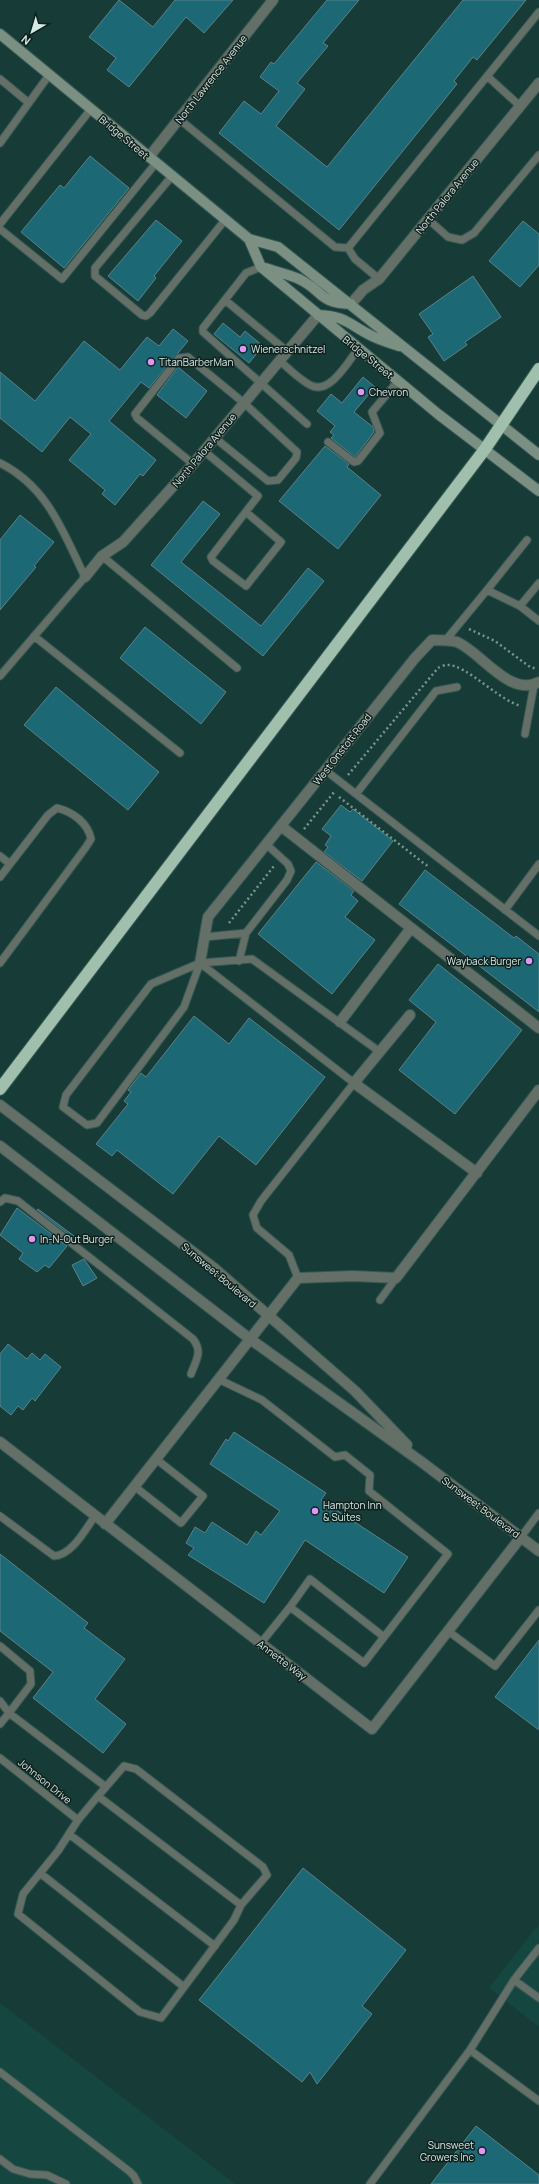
<svg xmlns="http://www.w3.org/2000/svg" width="539" height="2184" font-family="Manrope,sans-serif">
  <style>
    .built { fill: #154640 }
    .building { fill: #1d6875; stroke: #5c8189 }
    .lines { fill: none; stroke-linecap: round; stroke-linejoin: round }
    .lane-casing { stroke: #355853; stroke-width: 9 }
    .street-casing { stroke: #355853; stroke-width: 12 }
    .secondary-casing { stroke: #355853; stroke-width: 12 }
    .highway-casing { stroke: #355853; stroke-width: 14 }
    .path { stroke: #799591; stroke-width: 2.5; stroke-dasharray: 2 3; stroke-linecap: butt }
    .lane { stroke: #636f67; stroke-width: 7 }
    .street { stroke: #636f67; stroke-width: 10 }
    .secondary { stroke: #7c8f83; stroke-width: 10 }
    .highway { stroke: #a0bfac; stroke-width: 12 }
    .poi-dot { fill: #db99f5; stroke: #10201d; stroke-width: 1.5 }
    .labels { text-anchor: middle; dominant-baseline: central; stroke-width: 3; stroke-linejoin: round; paint-order: stroke }
    .street-label { font-size: 10px; fill: #d5e9e5; stroke: #10201d }
    .poi-label { font-size: 10px; fill: #d5e9e5; stroke: #10201d; text-anchor: start }
  </style>
  <rect width="100%" height="100%" fill="#173c37"/>
  <path class="built" d="M539 1924V2027L489 1988Z
    M0 2003 143 2113 235 2184H0Z"/>
  <path class="building" d="M119 0 153 27 175 0H233L204 33 186 17 129 87 107 70 116 58 89 37Z
    M327 0H359L323 43 328 46 297 83 305 89 276 126 327 167 463 0H526L477 60 473 57 454 81 457 84 339 230 219 133 244 101 261 114 279 91 260 77 271 62 274 64Z
    M90 156 129 188 64 268 21 232 60 185 64 188Z
    M156 220 182 241 154 276 156 278 138 301 108 276Z
    M523 221 539 234V265L520 287 489 261Z
    M473 276 501 317 465 342 467 345 444 361 428 337 433 334 419 314Z
    M223 323 240 337 245 331 263 346 249 363 214 334Z
    M173 329 188 341 149 388 141 382 109 421 156 460 143 476 140 474 115 505 102 494 105 490 69 460 91 434 70 417 42 452 0 418V372L35 401 84 341 120 370 147 337 159 346Z
    M178 367 207 391 186 418 157 395Z
    M363 377 375 387 354 412 373 427 374 432 355 457 331 438 334 435 330 432 335 426 317 411 331 394 342 403Z
    M325 446 349 464 347 467 381 495 338 549 279 501Z
    M203 501 220 514 181 562 261 626 308 568 324 581 263 656 151 565Z
    M20 515 54 542 34 566 36 567 0 610V540Z
    M145 627 226 692 201 724 120 658Z
    M56 687 159 772 128 810 24 725Z
    M341 805 350 812 353 809 393 841 362 881 324 852 328 847 325 845 331 836 322 829Z
    M316 862 354 891 351 895 358 901 345 917 375 940 332 994 258 934Z
    M425 870 514 938 516 936 539 954V1012L399 904Z
    M438 964 522 1030 455 1114 399 1070 436 1022 409 1000Z
    M194 1016 229 1044 249 1018 325 1077 256 1165 219 1136 173 1194 117 1150 112 1156 96 1144 128 1104 124 1101 131 1092 128 1090 141 1073 146 1077Z
    M17 1208 67 1246 49 1268 45 1265 37 1272 19 1259 23 1253 0 1235Z
    M38 1209 74 1236 73 1238 37 1210Z
    M84 1259 97 1278 83 1286 72 1265Z
    M8 1344 27 1359 32 1353 40 1360 45 1354 61 1367 35 1401 32 1398 23 1410 18 1406 11 1415 0 1406V1354Z
    M234 1432 326 1493 321 1500 408 1557 384 1593 305 1540 264 1603 188 1555 194 1548 186 1543 195 1527 205 1533 212 1522 247 1545 256 1531 261 1535 280 1511 210 1464 226 1439 228 1441Z
    M0 1554 88 1623 84 1628 125 1659 95 1699 126 1724 103 1753 33 1698 53 1672 0 1631Z
    M539 1640V1730L495 1697Z
    M303 1868 406 1950 362 2006 372 2014 317 2084 310 2072 302 2082 199 2000Z
    M476 2126 539 2175V2184H431Z"/>
  <g class="lines">
    <g class="lane-casing">
      <path id="lane" d="M487 76 520 106
        M0 79 29 103
        M179 119 335 247 348 248
        M0 143 49 75
        M172 176 95 268V276L142 315 146 316 150 313 225 220
        M429 220 448 237 462 240 474 233 539 155
        M0 224 91 109
        M0 229 62 279 156 163
        M348 248 539 12
        M348 248 355 259 379 279
        M261 267 246 273 203 328V332L307 424
        M225 300 288 352
        M280 361C289 369 299 379 310 385 329 396 348 362 358 349
        M328 442 354 462 358 461 380 433 372 412 398 381
        M204 451 258 496 211 557 213 561 246 586 281 542 246 512
        M0 463C48 487 63 532 85 577L0 676
        M193 464 137 418 135 414 179 358 188 357 244 403 297 452 296 458 278 480 268 481 215 438
        M102 556 237 668
        M487 590 527 540
        M520 606 539 583
        M34 636 180 753
        M445 641 487 590 520 606 539 621
        M525 734 534 685
        M325 770 539 936
        M356 794 436 691 457 687
        M0 856 10 864
        M0 877 48 815 57 808C73 812 88 823 91 839L86 847 0 963
        M505 910 539 864
        M205 937 246 933
        M239 961 246 933 287 880 291 871 288 864 266 844
        M200 963 184 1007 97 1123 87 1125 63 1107 66 1095 151 984 200 963 252 959 380 1052
        M200 963 354 1083 261 1201 253 1215 257 1228 289 1255 298 1278
        M0 1202 5 1198 18 1201 193 1339C203 1352 196 1360 191 1374
        M380 1300 396 1278
        M218 1379 262 1400 335 1457 345 1455 370 1475 369 1491 448 1554 364 1663 290 1607 261 1643
        M134 1486 181 1523 203 1496 156 1459
        M0 1516 54 1556C72 1555 85 1530 95 1516
        M521 1537 539 1513
        M290 1607 310 1579 384 1637
        M448 1631 495 1666 539 1610
        M0 1646 30 1671 31 1684 9 1713 106 1787
        M0 1701 9 1713 0 1724
        M0 1758 78 1820
        M98 1796 241 1905 234 1920 161 2018 140 2012 18 1914 23 1894 58 1851 78 1820Z
        M98 1796 124 1766 136 1769 263 1867 267 1875 241 1905
        M69 1834 215 1946
        M40 1873 184 1987
        M539 1948 514 1980 470 2050 539 2101
        M514 1980 539 1998
        M0 2072 129 2171 134 2176 138 2184
        M0 2159 13 2169 30 2174 47 2175 66 2184
        M370 2184 470 2050"/>
    </g>
    <g class="street-casing">
      <path id="street" d="M149 157 273 0
        M351 304 363 290 379 279 539 83
        M85 577 102 556 123 542 193 464 318 315
        M281 826 539 1028
        M200 963 208 917 415 658 432 640C440 640 450 640 457 642 481 652 510 698 539 682
        M410 1015 354 1083 477 1173
        M340 1022 411 928
        M0 1105 214 1268 355 1391 407 1445
        M0 1146 250 1339 423 1463 539 1551
        M0 1442 372 1729 521 1537
        M105 1524 298 1278 353 1276 396 1278 539 1090"/>
    </g>
    <g class="secondary-casing">
      <path id="secondary" d="M0 34 249 239 278 247 539 455
        M249 239 261 267 438 414 539 491
        M265 268C276 272 288 274 299 279 324 291 318 303 351 304
        M318 315C347 316 349 325 372 336 380 340 390 343 399 346"/>
    </g>
    <g class="highway-casing">
      <path id="highway" d="M0 1089 485 449 539 369"/>
    </g>
    <path class="path" d="M469 629 495 641 530 667 537 669
      M348 775 438 668C440 667 444 665 447 665 466 664 498 700 521 706
      M339 797 426 865H429
      M304 829 335 791
      M229 923 274 866"/>
    <use href="#lane" class="lane"/>
    <use href="#street" class="street"/>
    <use href="#secondary" class="secondary"/>
    <use href="#highway" class="highway"/>
  </g>
  <g class="poi-dot">
    <circle cx="243" cy="349" r="4"/>
    <circle cx="151" cy="362" r="4"/>
    <circle cx="361" cy="392" r="4"/>
    <circle cx="529" cy="961" r="4"/>
    <circle cx="32" cy="1239" r="4"/>
    <circle cx="315" cy="1511" r="4"/>
    <circle cx="482" cy="2151" r="4"/>
  </g>
  <g class="labels">
    <g class="street-label">
      <text transform="translate(211 79) rotate(-52)">North Lawrence Avenue</text>
      <text transform="translate(124 137) rotate(40)">Bridge Street</text>
      <text transform="translate(447 196) rotate(-51)">North Palora Avenue</text>
      <text transform="translate(368 357) rotate(39)">Bridge Street</text>
      <text transform="translate(204 450) rotate(-50)">North Palora Avenue</text>
      <text transform="translate(342 749) rotate(-52)">West Onstott Road</text>
      <text transform="translate(219 1275) rotate(40)">Sunsweet Boulevard</text>
      <text transform="translate(481 1507) rotate(37)">Sunsweet Boulevard</text>
      <text transform="translate(282 1660) rotate(37)">Annette Way</text>
      <text transform="translate(45 1781) rotate(39)">Johnson Drive</text>
    </g>
    <g class="poi-label">
      <text x="251" y="349">Wienerschnitzel</text>
      <text x="159" y="362">TitanBarberMan</text>
      <text x="369" y="392">Chevron</text>
      <text x="521" y="961" text-anchor="end">Wayback Burger</text>
      <text x="40" y="1239">In-N-Out Burger</text>
      <text x="323" y="1505">Hampton Inn<tspan x="323" dy="12">&amp; Suites</tspan></text>
      <text x="474" y="2145" text-anchor="end">Sunsweet<tspan x="474" dy="12">Growers Inc</tspan></text>
    </g>
  </g>
  <g transform="translate(32 32) rotate(218)" stroke="#10201d" stroke-width="3" paint-order="stroke">
  <path d="M0-3L7 15L0 10L-7 15Z" fill="#d5e9e5"/>
  <text y="-6" font-size="11" font-weight="bold" text-anchor="middle" fill="#d5e9e5">N</text>
  </g>
</svg>
